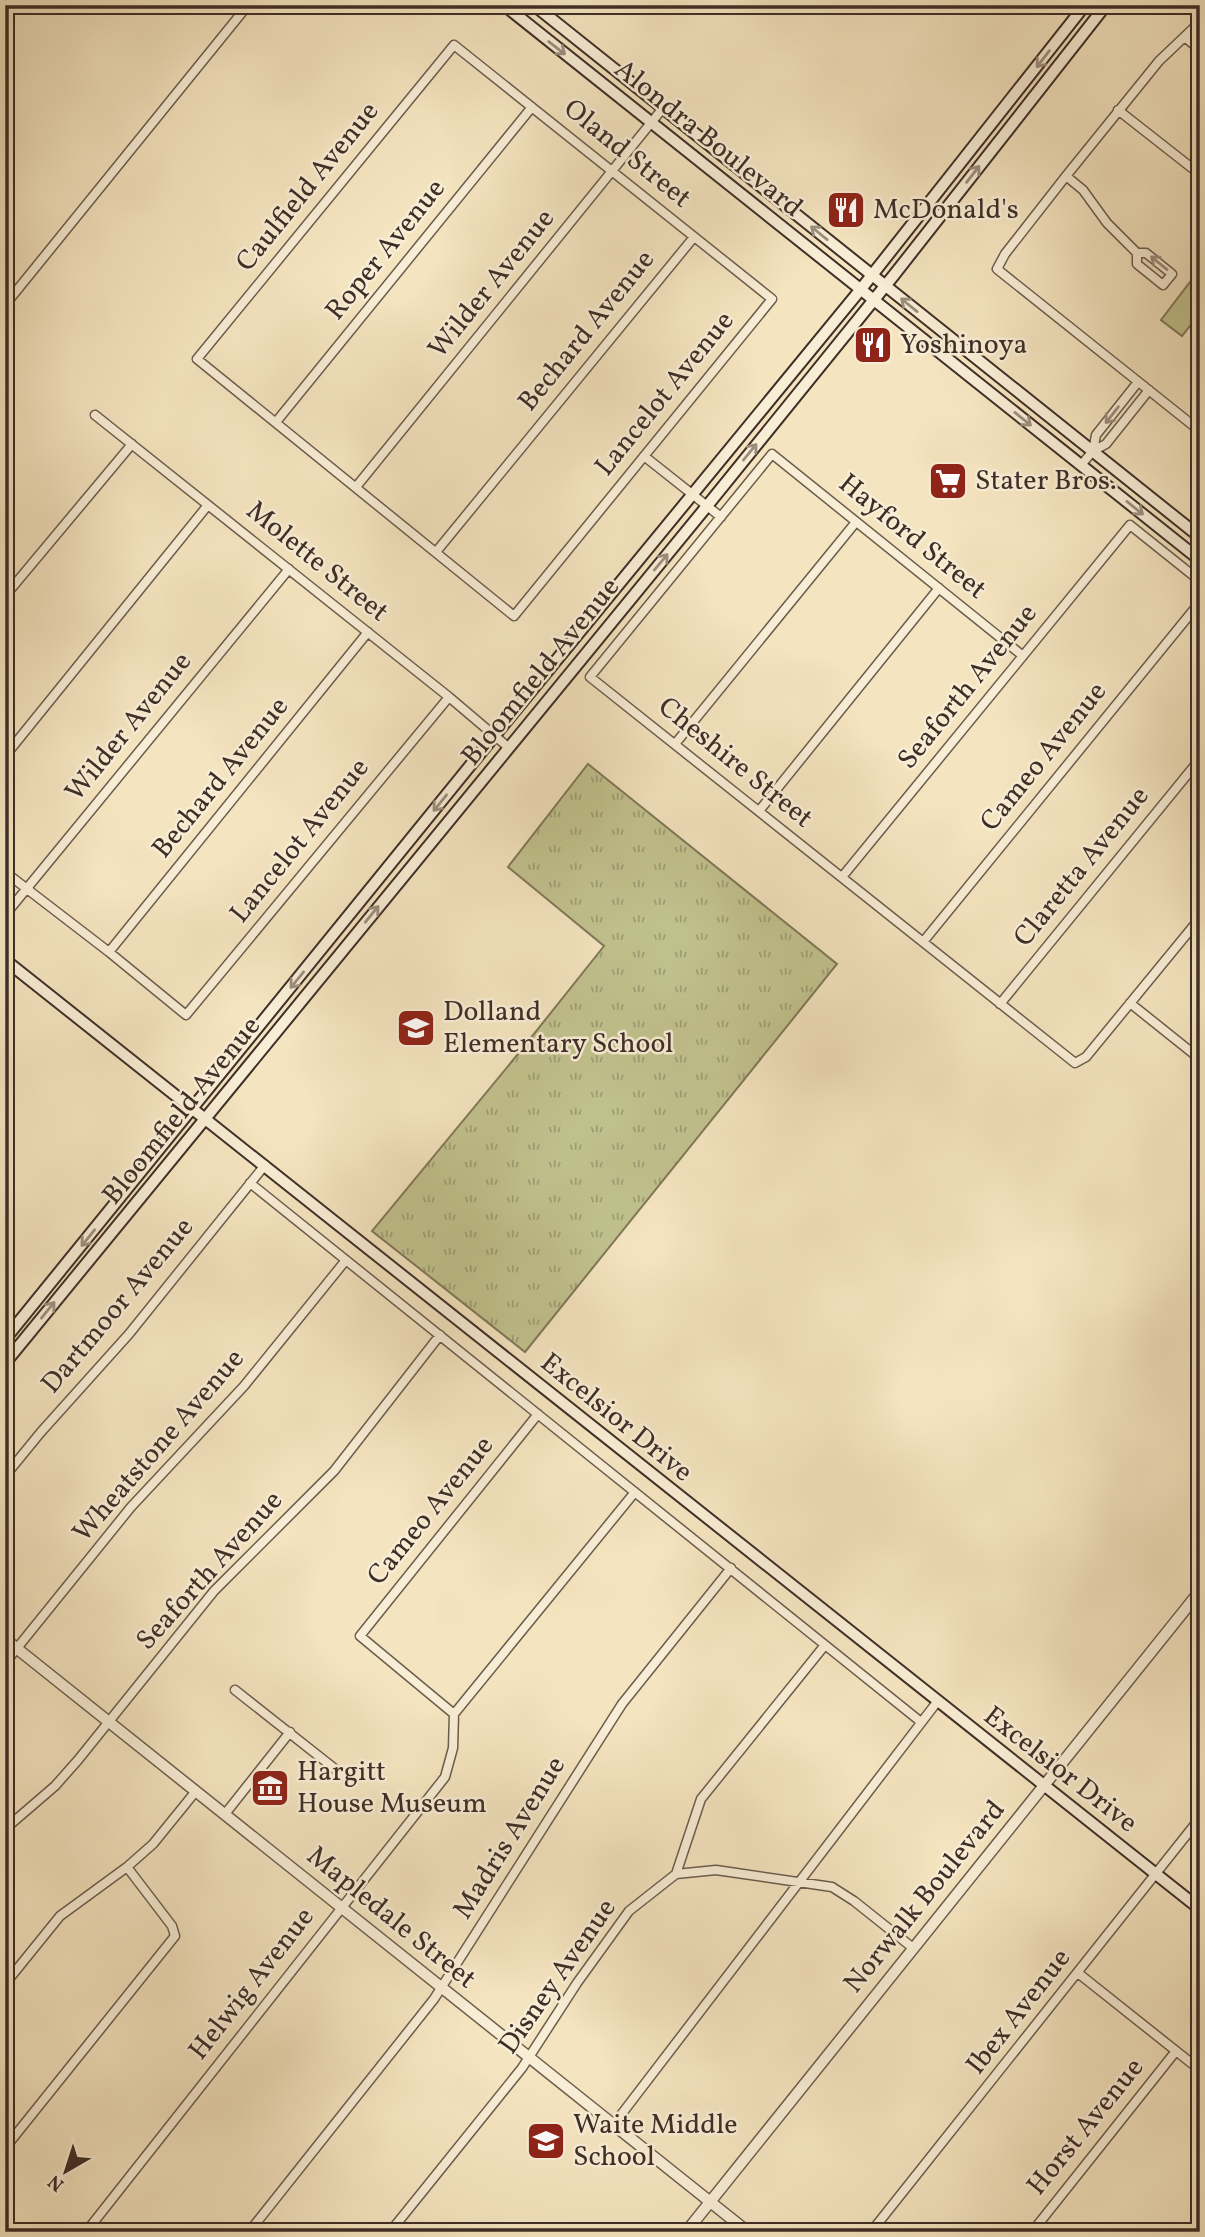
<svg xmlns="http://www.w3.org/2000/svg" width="1205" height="2237" font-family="Vollkorn,serif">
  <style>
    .green { fill: #c1c28e; stroke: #80785a; stroke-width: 2 }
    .park { fill: url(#park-tufts); stroke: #80785a; stroke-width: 2 }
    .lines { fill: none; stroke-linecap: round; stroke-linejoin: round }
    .minor-casing { stroke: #6c5c4d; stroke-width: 11 }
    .tertiary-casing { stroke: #6c5c4d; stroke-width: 13 }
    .secondary-casing { stroke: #3f2e27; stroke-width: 14 }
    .minor { stroke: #f8edd5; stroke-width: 8 }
    .tertiary { stroke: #f8edd5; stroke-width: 10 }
    .secondary { stroke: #f8edd5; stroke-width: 10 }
    .rail-casing { stroke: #3f2e27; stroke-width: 5 }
    .rail { stroke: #f8edd5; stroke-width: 2.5; stroke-dasharray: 8; stroke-linecap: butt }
    .oneway { stroke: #9c8e7e }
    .labels { text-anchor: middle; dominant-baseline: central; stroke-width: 5; stroke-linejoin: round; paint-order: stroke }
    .street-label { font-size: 28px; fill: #3f2e27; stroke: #f8edd5 }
    .poi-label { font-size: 28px; fill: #3f2e27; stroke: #f8edd5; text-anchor: start }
  </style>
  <defs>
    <pattern id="park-tufts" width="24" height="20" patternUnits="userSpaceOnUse" patternTransform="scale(1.75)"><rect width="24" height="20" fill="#c1c28e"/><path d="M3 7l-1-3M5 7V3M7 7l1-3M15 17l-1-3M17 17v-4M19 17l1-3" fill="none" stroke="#9e9e74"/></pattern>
  </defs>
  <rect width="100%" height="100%" fill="#f4e4bf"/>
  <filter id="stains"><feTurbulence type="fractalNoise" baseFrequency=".00286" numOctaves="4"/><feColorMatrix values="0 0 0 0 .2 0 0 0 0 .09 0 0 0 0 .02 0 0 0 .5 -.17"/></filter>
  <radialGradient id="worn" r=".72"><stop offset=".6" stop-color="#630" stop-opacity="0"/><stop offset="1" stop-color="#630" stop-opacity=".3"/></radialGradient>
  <path class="green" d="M1190 282 1200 290V313L1182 336 1161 320Z"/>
  <path class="park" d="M588 764 837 964 525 1352 372 1231 518 1054 604 946 508 867Z"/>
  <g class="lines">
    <g class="minor-casing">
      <path id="minor" d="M1200 22 1159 61 1066 176 1005 254 997 269 1200 431
        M1185 37 1200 50
        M454 45 772 299 514 616 197 359Z
        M1118 110 1197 172 1200 182
        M1066 176 1083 190 1107 223 1137 253H1146L1172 274 1163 285 1137 264V253
        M5 305 248 5
        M95 415 449 697 508 747
        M276 422 532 107
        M1093 451 1096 435 1138 382
        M644 456 721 517
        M1081 465 1093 451 1106 444 1149 390
        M356 487 663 108
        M436 552 694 237
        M5 596 132 444
        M1023 656 772 454 590 677 1075 1063 1086 1057 1200 918
        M675 744 856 522
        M5 756 208 505
        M759 811 939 588
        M5 872 109 952 186 1015 449 697
        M842 877 1130 525 1200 581
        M5 915 289 569
        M923 942 1200 602
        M109 952 368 632
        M1130 1003 1200 1059
        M1000 1004 1200 759
        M250 1183 921 1722
        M5 1476 41 1432 129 1334 265 1165
        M5 1663 131 1507 244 1386 346 1260
        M235 1690 344 1776
        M454 1714 360 1636 538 1414
        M225 1814 290 1732
        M5 1829 55 1786 78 1760 214 1591 334 1471 440 1335
        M676 1874 716 1870 832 1887 854 1901 913 1948
        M1078 1973 1200 2070
        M5 1984 60 1916 127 1867 153 1844 196 1791
        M614 2124 937 1702
        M5 2148 175 1936 172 1926 127 1867
        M86 2232 445 1777 453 1748 454 1714 635 1492
        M249 2232 434 1999 622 1704 731 1568
        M390 2232 522 2068 577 1983 629 1911 676 1874 701 1799 825 1645
        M871 2232 1200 1818
        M1032 2232 1176 2051
        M1191 2232 1200 2220"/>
    </g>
    <g class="tertiary-casing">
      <path id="tertiary" d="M5 1639 748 2232
        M686 2232 1200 1591"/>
    </g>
    <g class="secondary-casing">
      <path id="secondary" d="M504 5 1200 560
        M534 5 1200 537
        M5 960 1200 1909
        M5 1339 495 735 861 289 1085 5
        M5 1363 707 506 894 275 1106 5"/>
    </g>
    <use href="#minor" class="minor"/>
    <use href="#tertiary" class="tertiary"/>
    <use href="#secondary" class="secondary"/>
    <g class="rail-casing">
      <path id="rail" d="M5 10 9 5"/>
    </g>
    <use href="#rail" class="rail"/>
  </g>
  <defs><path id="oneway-shaft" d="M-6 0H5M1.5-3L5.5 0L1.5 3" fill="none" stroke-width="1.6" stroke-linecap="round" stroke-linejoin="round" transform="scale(1.75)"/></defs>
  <g class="oneway">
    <use href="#oneway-shaft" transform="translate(557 48) rotate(38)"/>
    <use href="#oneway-shaft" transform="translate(1043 59) rotate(128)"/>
    <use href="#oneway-shaft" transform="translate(973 174) rotate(-52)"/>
    <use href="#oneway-shaft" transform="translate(819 233) rotate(-141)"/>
    <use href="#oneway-shaft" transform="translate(1159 263) rotate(-141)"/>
    <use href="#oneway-shaft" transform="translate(909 305) rotate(-141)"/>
    <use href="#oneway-shaft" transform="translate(1112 415) rotate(128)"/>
    <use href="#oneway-shaft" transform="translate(1023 419) rotate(39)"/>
    <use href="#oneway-shaft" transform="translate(750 452) rotate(-51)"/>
    <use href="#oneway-shaft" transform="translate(1135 508) rotate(39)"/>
    <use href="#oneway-shaft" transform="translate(661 562) rotate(-50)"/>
    <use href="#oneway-shaft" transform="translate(440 803) rotate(129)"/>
    <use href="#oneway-shaft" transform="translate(372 914) rotate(-51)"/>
    <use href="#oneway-shaft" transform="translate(297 980) rotate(129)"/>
    <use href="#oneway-shaft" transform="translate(88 1238) rotate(129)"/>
    <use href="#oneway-shaft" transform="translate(48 1310) rotate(-51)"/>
  </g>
  <defs>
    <g id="restaurant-square" transform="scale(2.0125)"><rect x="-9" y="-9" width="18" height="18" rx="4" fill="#8f2418" stroke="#f8edd5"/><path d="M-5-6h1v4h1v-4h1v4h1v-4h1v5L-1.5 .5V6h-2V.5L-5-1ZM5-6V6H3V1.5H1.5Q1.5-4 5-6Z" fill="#fff"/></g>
    <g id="supermarket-square" transform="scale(2.0125)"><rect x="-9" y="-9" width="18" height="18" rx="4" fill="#8f2418" stroke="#f8edd5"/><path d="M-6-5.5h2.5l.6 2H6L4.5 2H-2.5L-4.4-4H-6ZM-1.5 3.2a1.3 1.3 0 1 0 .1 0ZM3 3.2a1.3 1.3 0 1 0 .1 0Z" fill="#fff"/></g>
    <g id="school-square" transform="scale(2.0125)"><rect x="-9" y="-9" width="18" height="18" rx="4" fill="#8f2418" stroke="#f8edd5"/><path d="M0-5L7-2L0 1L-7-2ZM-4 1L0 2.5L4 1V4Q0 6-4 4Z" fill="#fff"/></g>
    <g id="museum-square" transform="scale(2.0125)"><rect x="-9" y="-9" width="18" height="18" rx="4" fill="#8f2418" stroke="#f8edd5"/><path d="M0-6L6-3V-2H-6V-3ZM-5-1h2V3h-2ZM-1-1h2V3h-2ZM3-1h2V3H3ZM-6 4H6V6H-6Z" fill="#fff"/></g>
  </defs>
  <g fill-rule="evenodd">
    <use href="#restaurant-square" x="846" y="210"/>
    <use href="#restaurant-square" x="873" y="345"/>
    <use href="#supermarket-square" x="948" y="481"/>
    <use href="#school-square" x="416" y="1028"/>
    <use href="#museum-square" x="270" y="1788"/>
    <use href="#school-square" x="546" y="2141"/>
  </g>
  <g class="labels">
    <g class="street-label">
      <text transform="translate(708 139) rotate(39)">Alondra Boulevard</text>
      <text transform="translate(627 154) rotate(39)">Oland Street</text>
      <text transform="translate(308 187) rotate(-51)">Caulfield Avenue</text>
      <text transform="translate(386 250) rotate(-51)">Roper Avenue</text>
      <text transform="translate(492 284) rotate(-51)">Wilder Avenue</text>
      <text transform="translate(587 331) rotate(-51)">Bechard Avenue</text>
      <text transform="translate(665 394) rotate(-51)">Lancelot Avenue</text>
      <text transform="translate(912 537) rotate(39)">Hayford Street</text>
      <text transform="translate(317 562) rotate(39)">Molette Street</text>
      <text transform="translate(541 672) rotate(-51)">Bloomfield Avenue</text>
      <text transform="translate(968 687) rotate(-51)">Seaforth Avenue</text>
      <text transform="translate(129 727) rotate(-51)">Wilder Avenue</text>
      <text transform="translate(1044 757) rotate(-51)">Cameo Avenue</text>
      <text transform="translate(735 763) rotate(39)">Cheshire Street</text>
      <text transform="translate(221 778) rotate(-51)">Bechard Avenue</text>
      <text transform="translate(300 841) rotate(-51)">Lancelot Avenue</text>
      <text transform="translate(1082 867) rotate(-51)">Claretta Avenue</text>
      <text transform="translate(182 1111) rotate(-51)">Bloomfield Avenue</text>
      <text transform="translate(118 1306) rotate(-50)">Dartmoor Avenue</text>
      <text transform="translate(616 1418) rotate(39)">Excelsior Drive</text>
      <text transform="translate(159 1446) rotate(-49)">Wheatstone Avenue</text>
      <text transform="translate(431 1511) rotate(-51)">Cameo Avenue</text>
      <text transform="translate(210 1571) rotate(-48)">Seaforth Avenue</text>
      <text transform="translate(1060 1770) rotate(38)">Excelsior Drive</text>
      <text transform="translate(510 1838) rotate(-58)">Madris Avenue</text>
      <text transform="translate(925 1897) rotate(-51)">Norwalk Boulevard</text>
      <text transform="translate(391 1918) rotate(39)">Mapledale Street</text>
      <text transform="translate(558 1977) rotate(-55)">Disney Avenue</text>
      <text transform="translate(252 1984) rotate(-52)">Helwig Avenue</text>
      <text transform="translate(1019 2012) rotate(-52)">Ibex Avenue</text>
      <text transform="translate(1086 2127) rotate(-51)">Horst Avenue</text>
    </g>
    <g class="poi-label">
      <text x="873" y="210">McDonald's</text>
      <text x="900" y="345">Yoshinoya</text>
      <text x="975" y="481">Stater Bros.</text>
      <text x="443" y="1012">Dolland<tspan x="443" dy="32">Elementary School</tspan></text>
      <text x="297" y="1772">Hargitt<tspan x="297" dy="32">House Museum</tspan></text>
      <text x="573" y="2125">Waite Middle<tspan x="573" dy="32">School</tspan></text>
    </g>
  </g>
  <rect width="1205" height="2237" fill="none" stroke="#f4e4bf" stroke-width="28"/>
  <rect x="7" y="7" width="1191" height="2223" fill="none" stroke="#3f2e27" stroke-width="3.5"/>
  <rect x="14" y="14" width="1177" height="2209" fill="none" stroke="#3f2e27" stroke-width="2"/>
  <g transform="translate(66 2171) rotate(219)" stroke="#f8edd5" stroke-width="5" paint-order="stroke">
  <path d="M0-5L12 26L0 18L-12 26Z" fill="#3f2e27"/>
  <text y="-10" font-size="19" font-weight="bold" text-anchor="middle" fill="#3f2e27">N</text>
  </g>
  <rect width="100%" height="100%" filter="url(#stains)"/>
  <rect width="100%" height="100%" fill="url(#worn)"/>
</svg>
